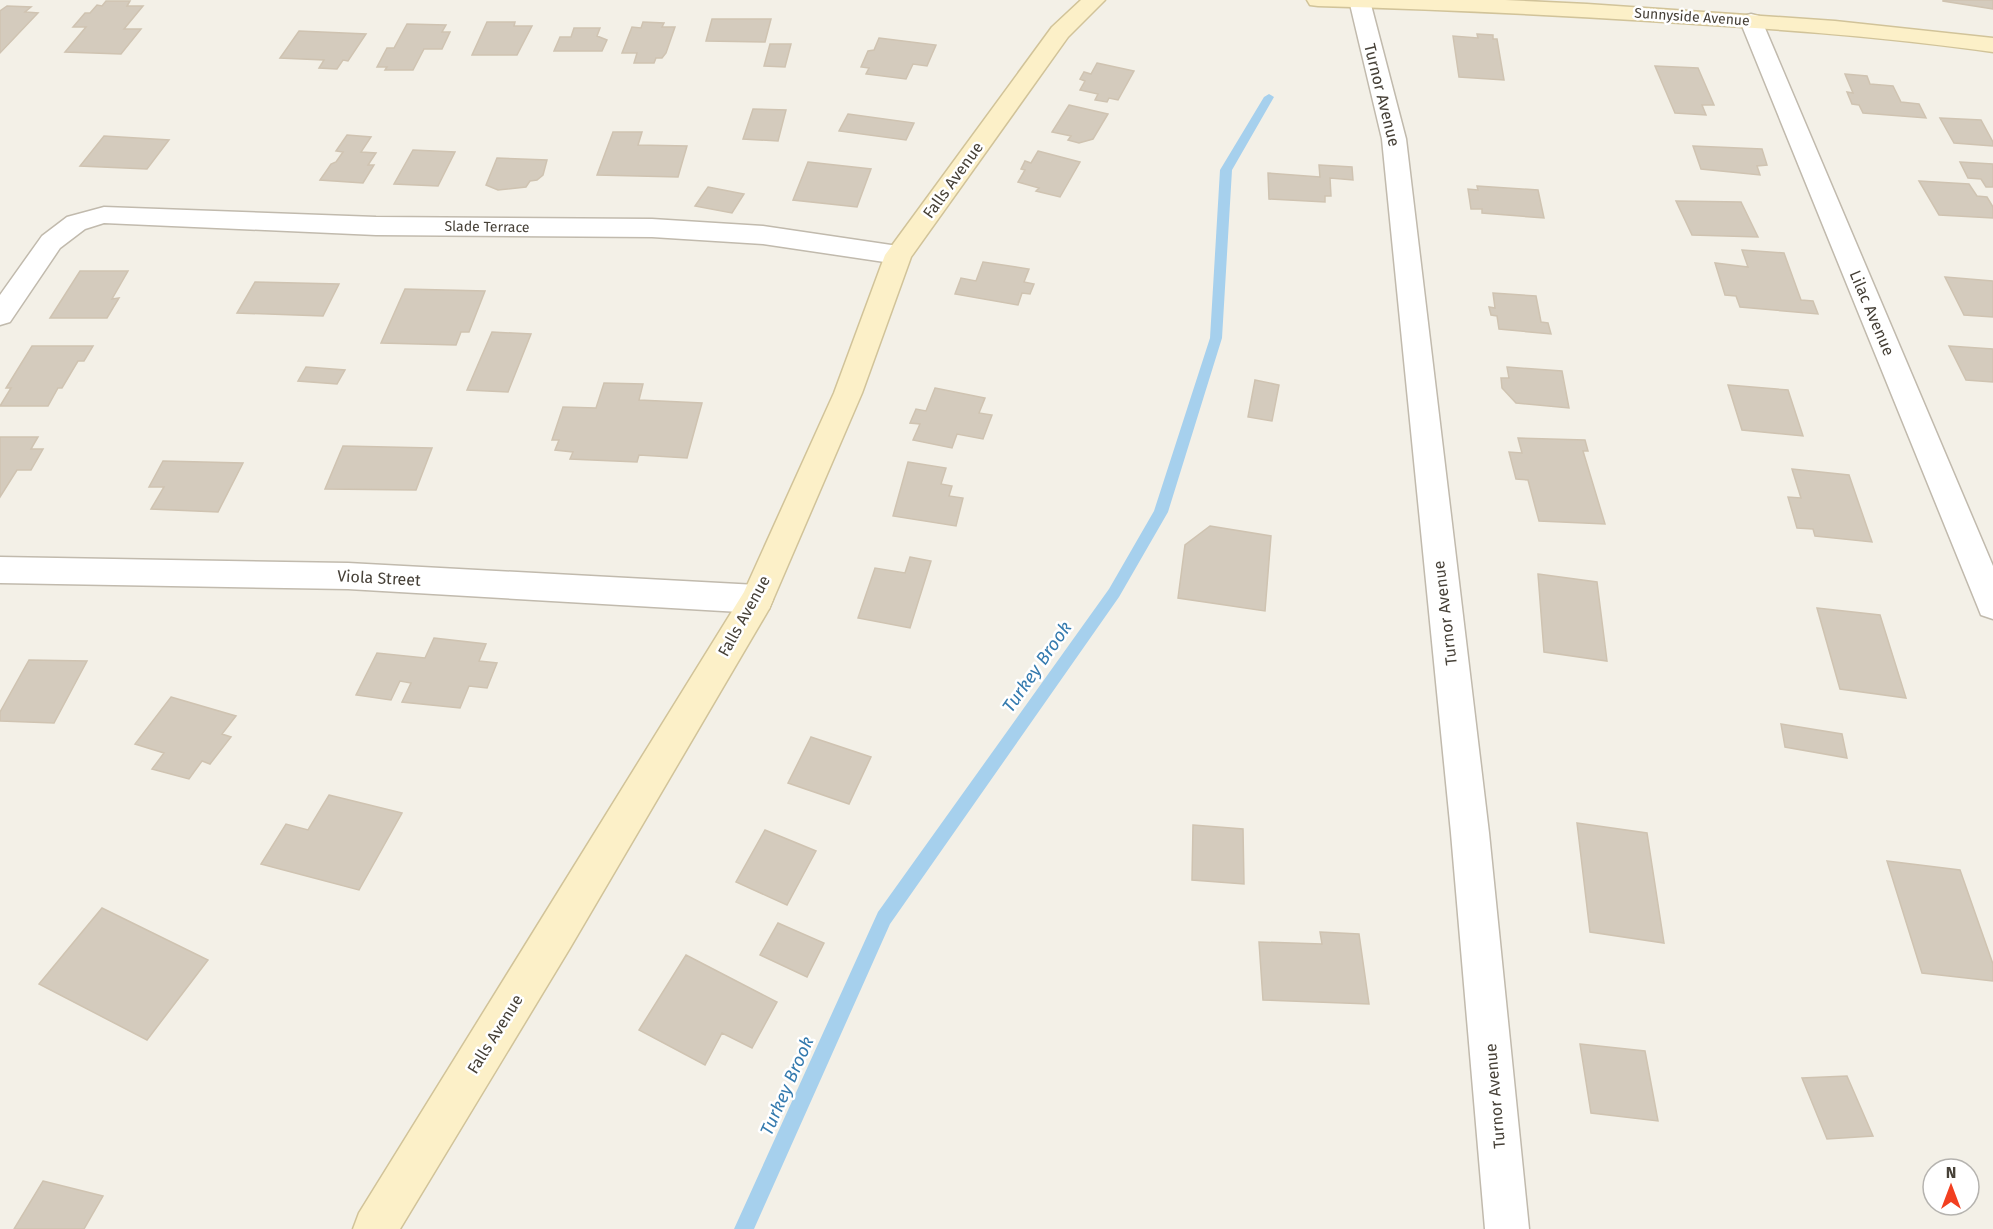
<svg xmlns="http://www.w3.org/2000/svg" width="1993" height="1229" font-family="'Fira Sans',sans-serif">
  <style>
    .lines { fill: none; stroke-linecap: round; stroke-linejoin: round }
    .stream { fill: #a6d0ed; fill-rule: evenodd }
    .building { fill: #d4cbbd; stroke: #cfc3b1; stroke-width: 1.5 }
    .street-casing { stroke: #c1baad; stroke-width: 3 }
    .secondary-casing { stroke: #d1c399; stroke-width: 3 }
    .street { fill: #fff; fill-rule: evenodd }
    .secondary { fill: #fcf0c8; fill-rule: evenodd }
    .labels { text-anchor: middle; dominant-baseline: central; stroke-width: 5; stroke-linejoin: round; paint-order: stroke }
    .far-street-label { font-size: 14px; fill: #464037; stroke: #fff }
    .street-label { font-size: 16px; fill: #464037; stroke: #fff }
    .water-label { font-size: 18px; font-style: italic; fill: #347aae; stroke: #fff }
  </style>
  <rect width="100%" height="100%" fill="#f3f0e7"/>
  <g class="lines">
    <path class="stream" d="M1269 94 1274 97 1232 170 1222 338 1168 512 1119 597 890 924 754 1229H734L878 912 1109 589 1154 511 1210 338 1220 170 1264 97Z"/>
  </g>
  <path class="building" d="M1943 0H1993V9L1943 1Z
    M106 1H130L127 6H143L124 29H141L121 54 65 52 86 27H73L85 13H90L97 5 102 6Z
    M7 6 31 7 25 12 38 13 0 53V11Z
    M712 19H771L765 42 706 41Z
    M487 22H515L514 26H532L517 55H472Z
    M643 22 664 23 662 27H675L666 53 662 58H656L654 63H634L637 53H622L632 27 641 28Z
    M407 24 446 25 442 32H450L442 49H424L413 70H385L387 67H377L387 48H394Z
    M574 28H600L597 36 607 40 602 51H554L560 37H571Z
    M299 31 366 34 348 61 343 60 337 69 319 68 324 60 280 58Z
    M1477 34 1493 35V39H1497L1504 80 1459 77 1453 36 1478 38Z
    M879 38 936 45 927 66 913 64 906 79 866 74 869 68 861 67 868 51 874 50Z
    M770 44H791L785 67 764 66Z
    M1097 63 1134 71 1118 100 1109 98 1107 102 1095 100 1098 94 1080 90 1085 81 1080 79 1084 72 1091 74Z
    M1655 66 1698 68 1714 105H1702L1706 115 1675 113Z
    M1845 74 1867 76 1870 84 1893 86 1901 102 1919 104 1926 118 1863 113 1859 105 1852 104 1847 92 1853 93Z
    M1069 105 1108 114 1093 139 1079 143 1068 140 1071 136 1052 132Z
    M753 109 786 110 778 141 743 139Z
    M848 114 914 123 906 140 839 131Z
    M1940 118 1981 120 1993 142V146L1954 143Z
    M613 132H642L638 145 687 146 678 177 597 175Z
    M347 135 371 137 361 152 376 153 368 165H374L363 183 320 180 331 164 336 162 343 152 336 151Z
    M104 136 169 140 147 169 80 166Z
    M1693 146 1762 149 1767 165 1757 166 1760 175 1701 169Z
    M413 150 455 152 438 186 394 184Z
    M1038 151 1080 162 1060 197 1036 191 1039 188 1018 182 1025 170 1021 169 1025 161 1031 163Z
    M497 158 547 160 543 175 537 180 530 181 526 187 498 190 486 185Z
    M808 162 871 169 857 207 793 200Z
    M1960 162 1993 164V187H1986L1981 179 1968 178Z
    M1319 165 1352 167 1353 180 1330 178 1331 196H1325V202L1269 199 1268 173 1320 177Z
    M1919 181 1969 184 1977 196 1987 197 1993 207V218L1939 215Z
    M1477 186 1538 190 1544 218 1482 213V209H1471L1468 189 1478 190Z
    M708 187 744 194 732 213 695 206Z
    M1676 201 1741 202 1758 237 1692 235Z
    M1742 250 1784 253 1801 300 1813 301 1818 314 1740 307 1736 296 1725 295 1715 263 1748 267Z
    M983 262 1029 269 1024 282 1034 284 1030 294 1022 293 1018 305 955 294 961 278 976 281Z
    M80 271H128L112 299 119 298 107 318H50Z
    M1945 277 1993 281V317L1964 315Z
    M255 282 339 284 323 316 237 313Z
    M405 289 485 291 469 332H461L456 345 381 343Z
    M1493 293 1536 296 1541 322 1548 323 1551 334 1499 329 1497 316 1491 315 1489 307 1495 308Z
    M492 332 531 334 508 392 467 390Z
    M32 346H93L84 361H78L62 388H58L48 406H0L11 388H6Z
    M1949 346 1993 349V382L1966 380Z
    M306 367 345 370 337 384 298 381Z
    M1507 367 1562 371 1569 408 1516 403 1502 388 1501 378H1509Z
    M1255 380 1279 385 1272 421 1248 417Z
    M604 383 643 384 639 400 702 403 687 458 639 455 637 462 570 459 573 452 555 450 559 440H552L563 407 596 408Z
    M1728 385 1788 390 1803 436 1742 430Z
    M935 388 985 398 979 413 992 415 983 439 957 434 952 448 913 440 920 424 910 423 916 409 926 411Z
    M0 437H38L31 449H43L31 470H17L0 497Z
    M1518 438 1585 440 1588 451H1583L1605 524 1539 521 1528 480 1516 479 1509 452 1522 453Z
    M343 446 432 448 416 490 325 489Z
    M163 461 243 463 218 512 151 509 164 487H149Z
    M908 462 946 468 941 484 952 486 949 496 963 498 956 526 893 516Z
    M1792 469 1849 475 1872 542 1815 536 1813 529 1797 528 1788 497 1801 498Z
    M1210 526 1271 536 1265 611 1178 598 1185 545Z
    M910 557 931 561 910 628 858 618 875 568 905 573Z
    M1538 574 1597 582 1607 661 1544 652Z
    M1817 608 1880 615 1906 698 1840 689Z
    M434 638 486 644 479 661 497 663 487 688 469 686 460 708 402 702 411 683 400 681 391 700 356 695 377 653 425 658Z
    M29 660 87 661 54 723 0 721V712Z
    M171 697 236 716 222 734 231 737 210 764 202 761 189 779 152 769 164 753 135 744Z
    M1781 724 1842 734 1847 758 1785 747Z
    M811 737 871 757 849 804 788 783Z
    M329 795 402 813 359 890 261 864 286 824 308 830Z
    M1577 823 1647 833 1664 943 1590 932Z
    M1193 825 1243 829 1244 884 1192 880Z
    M765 830 816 851 787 905 736 882Z
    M1887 861 1960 870 1993 964V981L1922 973Z
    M102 908 208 960 147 1040 39 984Z
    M778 923 824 943 807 977 760 955Z
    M1320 932 1359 934 1369 1004 1263 1000 1259 942 1322 944Z
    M686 955 777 1002 752 1048 722 1033 705 1065 639 1030Z
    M1580 1044 1645 1051 1658 1121 1591 1113Z
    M1847 1076 1873 1136 1827 1139 1802 1078Z
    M43 1181 103 1196 84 1229H14Z"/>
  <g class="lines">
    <g class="street-casing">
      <path id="street" d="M1349 0 1370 1 1406 139 1489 833 1529 1229H1485L1451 833 1382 139Z
        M1751 14 1759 16 1762 21 1993 566V619L1981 615 1977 605 1740 21 1743 16Z
        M104 207 376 217 652 219 763 226 898 246 907 249 911 255 907 261 898 264 763 244 652 237 376 235 104 223 85 229 60 248 10 322 0 325V295L42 236 67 217Z
        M0 557 348 563 757 585 769 589 773 599 769 609 757 613 348 589 0 583Z"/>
    </g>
    <g class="secondary-casing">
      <path id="secondary" d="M1081 0H1105L1068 37 911 257 862 393 769 609 570 948 400 1229H353L359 1213 744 592 834 393 885 255 1052 27Z
        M1307 0H1505L1587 4 1835 21 1993 38V52C1879 36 1764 28 1649 21 1539 14 1429 9 1318 6L1310 5Z"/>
    </g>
    <use href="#street" class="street"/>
    <use href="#secondary" class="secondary"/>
  </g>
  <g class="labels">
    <g class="far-street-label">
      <text transform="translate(1692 17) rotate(4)">Sunnyside Avenue</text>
      <text transform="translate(487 227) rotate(1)">Slade Terrace</text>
    </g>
    <g class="street-label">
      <text transform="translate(1382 95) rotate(76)">Turnor Avenue</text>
      <text transform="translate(953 180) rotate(-54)">Falls Avenue</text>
      <text transform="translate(1872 313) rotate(67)">Lilac Avenue</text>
      <text transform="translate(379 578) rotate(3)">Viola Street</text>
      <text transform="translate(1445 613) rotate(-97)">Turnor Avenue</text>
      <text transform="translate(744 616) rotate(-61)">Falls Avenue</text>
      <text transform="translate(495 1034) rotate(-58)">Falls Avenue</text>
      <text transform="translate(1495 1096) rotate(-95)">Turnor Avenue</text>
    </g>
    <g class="water-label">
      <text transform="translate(1037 667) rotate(-55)">Turkey Brook</text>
      <text transform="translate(787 1086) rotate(-66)">Turkey Brook</text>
    </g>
  </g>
  <g transform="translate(1951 1187)"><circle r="28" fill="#ffffff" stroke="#b5b3af" stroke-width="1.5"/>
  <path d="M0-4.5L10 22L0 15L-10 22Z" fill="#f23f20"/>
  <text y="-9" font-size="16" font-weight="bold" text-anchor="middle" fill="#464037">N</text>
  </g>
</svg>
